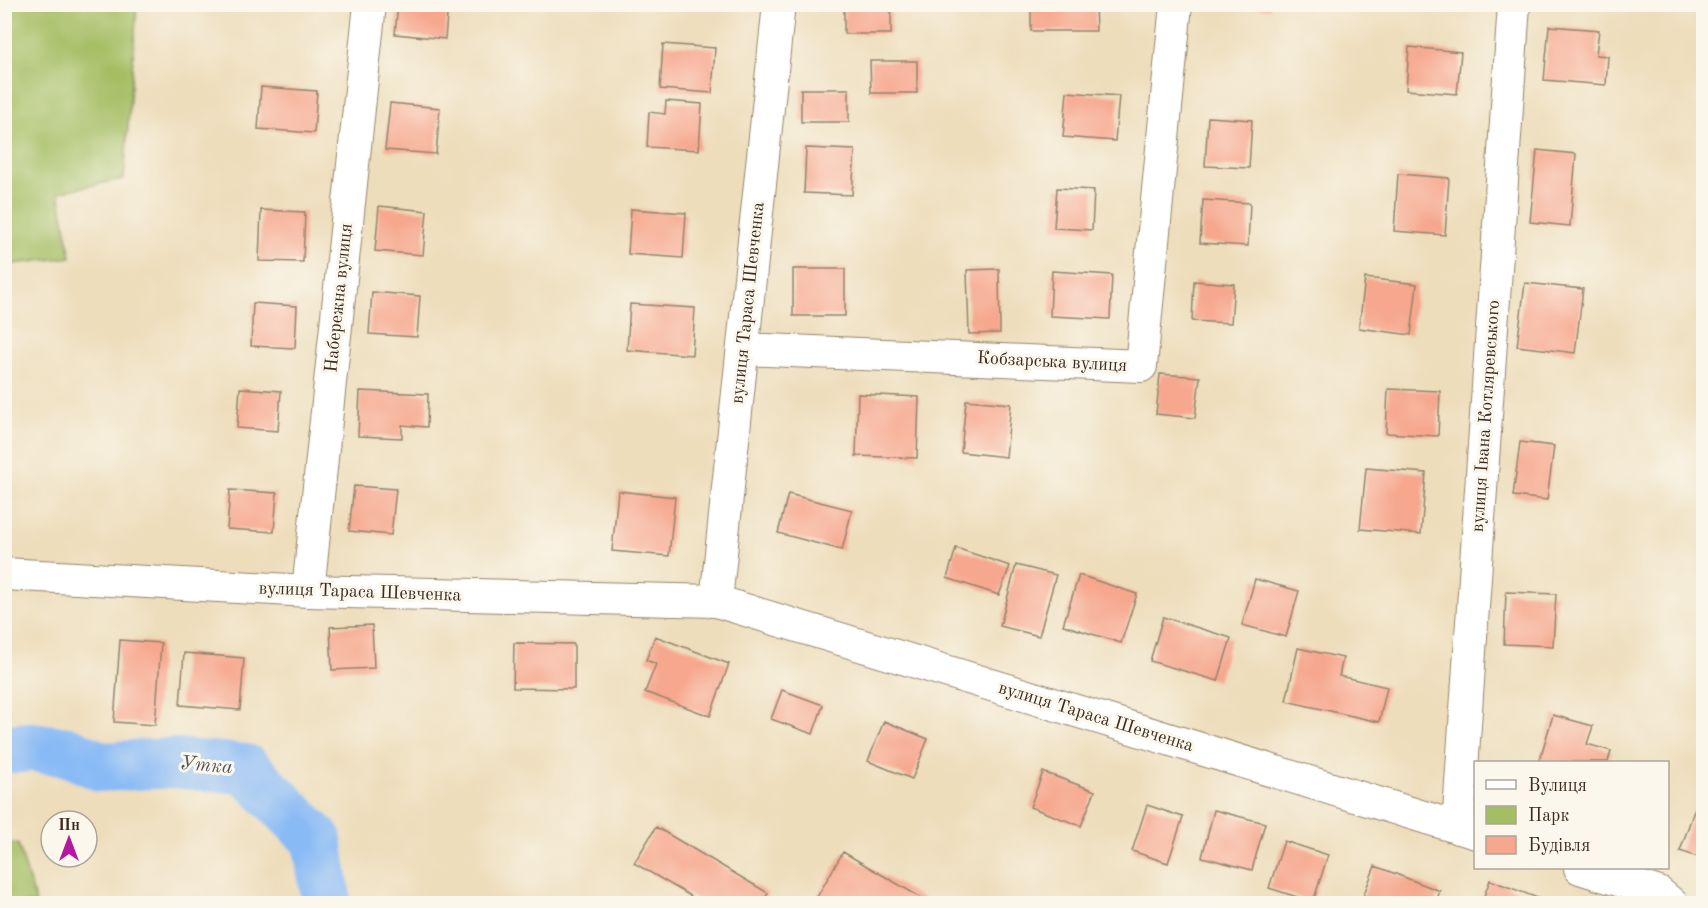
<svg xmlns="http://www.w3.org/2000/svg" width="1708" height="908" font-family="'Old Standard TT',serif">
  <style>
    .green { fill: #a4be64; stroke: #707441; stroke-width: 1.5 }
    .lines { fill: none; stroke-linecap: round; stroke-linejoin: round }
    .river { stroke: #88baf5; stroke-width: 50 }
    .building { fill: #f6a78e }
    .minor-casing { stroke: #94846c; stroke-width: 34 }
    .minor { stroke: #fff; stroke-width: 32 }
    .labels { text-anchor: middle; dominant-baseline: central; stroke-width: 6; stroke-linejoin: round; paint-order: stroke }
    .street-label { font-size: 18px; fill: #3b2a1e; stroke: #fbf7ec }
    .water-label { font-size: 20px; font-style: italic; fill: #52555e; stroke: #fbf7ec }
  </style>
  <rect width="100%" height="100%" fill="#fbf7ec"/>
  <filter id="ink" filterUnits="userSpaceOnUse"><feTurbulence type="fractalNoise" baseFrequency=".0167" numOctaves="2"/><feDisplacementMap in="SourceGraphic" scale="12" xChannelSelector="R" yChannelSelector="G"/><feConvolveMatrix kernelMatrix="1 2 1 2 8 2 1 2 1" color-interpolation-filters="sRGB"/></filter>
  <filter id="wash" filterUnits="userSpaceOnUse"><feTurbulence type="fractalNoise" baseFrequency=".008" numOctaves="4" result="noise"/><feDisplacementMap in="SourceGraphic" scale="24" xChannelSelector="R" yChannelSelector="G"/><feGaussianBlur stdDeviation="1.35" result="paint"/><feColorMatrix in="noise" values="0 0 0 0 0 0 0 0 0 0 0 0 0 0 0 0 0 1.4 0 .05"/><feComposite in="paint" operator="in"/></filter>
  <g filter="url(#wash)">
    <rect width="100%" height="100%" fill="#edddbb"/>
    <path class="green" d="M4 5H137L124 179 59 192 71 257 5 265Z
      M4 842 18 844 36 903H5Z"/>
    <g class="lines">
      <path class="river" d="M4 749 32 747 69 752 102 767 171 763 246 769 317 840 327 904"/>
    </g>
    <g id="blocks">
      <path class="building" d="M398 4H448L445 39 395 34Z
        M844 4H891V34H844Z
        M1031 4H1095L1096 31H1031Z
        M1227 4H1270V9Z
        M1549 26 1599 30 1596 55 1608 56 1606 85 1544 80Z
        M663 44 715 48 712 93 660 89Z
        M1409 47 1461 52 1457 94 1406 90Z
        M870 61H917V93H871Z
        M261 87 317 91 314 133 258 129Z
        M801 89H849V122H801Z
        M1067 92 1119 96 1115 141 1063 137Z
        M666 101 702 104 699 150 647 147 649 112 665 114Z
        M390 103 440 108 436 154 385 150Z
        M1208 117 1252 120 1249 168 1205 166Z
        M806 148 855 150 852 195 804 193Z
        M1537 150 1576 154 1570 226 1530 222Z
        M1398 174 1449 178 1445 235 1394 231Z
        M1057 188 1094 190 1092 230 1054 228Z
        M1203 200 1250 203 1248 246 1200 243Z
        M379 206 427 211 423 255 375 251Z
        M631 209 686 213 683 258 628 254Z
        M261 210 305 212 303 262 259 261Z
        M793 269H845V316H793Z
        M999 269 1000 333 969 334 967 270Z
        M1052 271 1112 275 1110 319 1050 316Z
        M1365 278 1417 284 1411 335 1359 328Z
        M1194 281 1234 284 1231 323 1192 321Z
        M1525 283 1583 289 1575 353 1517 346Z
        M372 292 420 296 417 337 369 334Z
        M253 303 297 306 295 348 251 346Z
        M630 304 695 308 692 355 627 350Z
        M1160 374 1200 377 1195 418 1156 414Z
        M240 388 281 391 278 431 237 428Z
        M1388 389 1440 391 1438 436 1386 433Z
        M360 391 428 394 427 427 402 425V438L358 436Z
        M858 394 919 397 917 458 856 456Z
        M966 400 1011 404 1006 457 961 452Z
        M1520 442 1554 446 1547 500 1513 496Z
        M1366 468 1426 473 1421 534 1360 529Z
        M354 486 396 489 391 535 349 531Z
        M230 490 277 493 274 532 227 529Z
        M618 491 675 497 669 556 612 551Z
        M788 494 852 510 842 550 778 533Z
        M956 548 1010 566 999 595 947 578Z
        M1016 565 1056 575 1039 636 1000 626Z
        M1079 575 1137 594 1121 643 1063 625Z
        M1255 579 1299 591 1286 637 1242 625Z
        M1506 592 1556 594 1553 646 1504 644Z
        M1163 617 1231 638 1218 681 1150 661Z
        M372 625 374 668 332 670 330 627Z
        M655 636 729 664 710 716 645 692 656 664 646 660Z
        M120 640 161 643 155 725 114 722Z
        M514 643 574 644V689L513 688Z
        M1298 648 1343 658 1339 676 1387 687 1379 722 1286 701Z
        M184 653 244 658 240 710 180 705Z
        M782 690 823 705 813 734 771 719Z
        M1553 715 1593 726 1587 744 1611 751 1608 762H1539Z
        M884 721 928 739 912 779 868 761Z
        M1043 772 1095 791 1081 826 1030 807Z
        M1147 805 1183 817 1168 863 1132 851Z
        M1695 808 1704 811V859L1680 851Z
        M1214 810 1265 823 1252 870 1202 857Z
        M656 827 768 893 762 904H704L634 863Z
        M1284 841 1328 855 1313 902 1269 888Z
        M843 852 932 904H813Z
        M1375 866 1440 891 1435 904H1373L1362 899Z
        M1490 880 1551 903V904H1481Z"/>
    </g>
  </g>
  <g filter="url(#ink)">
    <use href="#blocks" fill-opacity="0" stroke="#94846c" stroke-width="1.5"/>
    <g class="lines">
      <g class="minor-casing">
        <path id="minor" d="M743 349 1141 366 1176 4
          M4 574 308 591 716 601 1476 833
          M308 591 370 4
          M716 601 779 4
          M1458 828 1514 4
          M1580 868 1659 893 1672 904"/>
      </g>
      <use href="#minor" class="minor"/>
    </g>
  </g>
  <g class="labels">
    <g class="street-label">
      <text transform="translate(339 298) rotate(-84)">Набережна вулиця</text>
      <text transform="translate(748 303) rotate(-84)">вулиця Тараса Шевченка</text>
      <text transform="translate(1052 362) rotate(3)">Кобзарська вулиця</text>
      <text transform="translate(1486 416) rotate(-86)">вулиця Івана Котляревського</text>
      <text transform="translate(360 592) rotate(2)">вулиця Тараса Шевченка</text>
      <text transform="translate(1096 717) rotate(17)">вулиця Тараса Шевченка</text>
    </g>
    <g class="water-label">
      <text transform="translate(206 766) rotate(5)">Утка</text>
    </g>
  </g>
  <rect width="1708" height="908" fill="none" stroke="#fbf7ec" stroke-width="24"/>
  <rect x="1474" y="761" width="195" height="108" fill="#fbf7ec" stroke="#aea59a" stroke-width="1.5"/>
  <rect x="1486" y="780" width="30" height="9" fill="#ffffff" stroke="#aea59a" stroke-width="1.5"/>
  <text x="1528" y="791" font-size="18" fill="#3b2a1e">Вулиця</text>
  <rect x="1486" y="806" width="30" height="18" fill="#a4be64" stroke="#aea59a" stroke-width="1.5"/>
  <text x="1528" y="821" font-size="18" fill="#3b2a1e">Парк</text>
  <rect x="1486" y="836" width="30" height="18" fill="#f6a78e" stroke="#aea59a" stroke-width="1.5"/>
  <text x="1528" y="851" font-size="18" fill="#3b2a1e">Будівля</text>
  <g transform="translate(69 839)"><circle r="28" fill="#fbf7ec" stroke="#aea59a" stroke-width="1.5"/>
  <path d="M0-4.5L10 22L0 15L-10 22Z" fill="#b5179e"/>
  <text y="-9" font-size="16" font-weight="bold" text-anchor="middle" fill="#3b2a1e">Пн</text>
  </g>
</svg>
